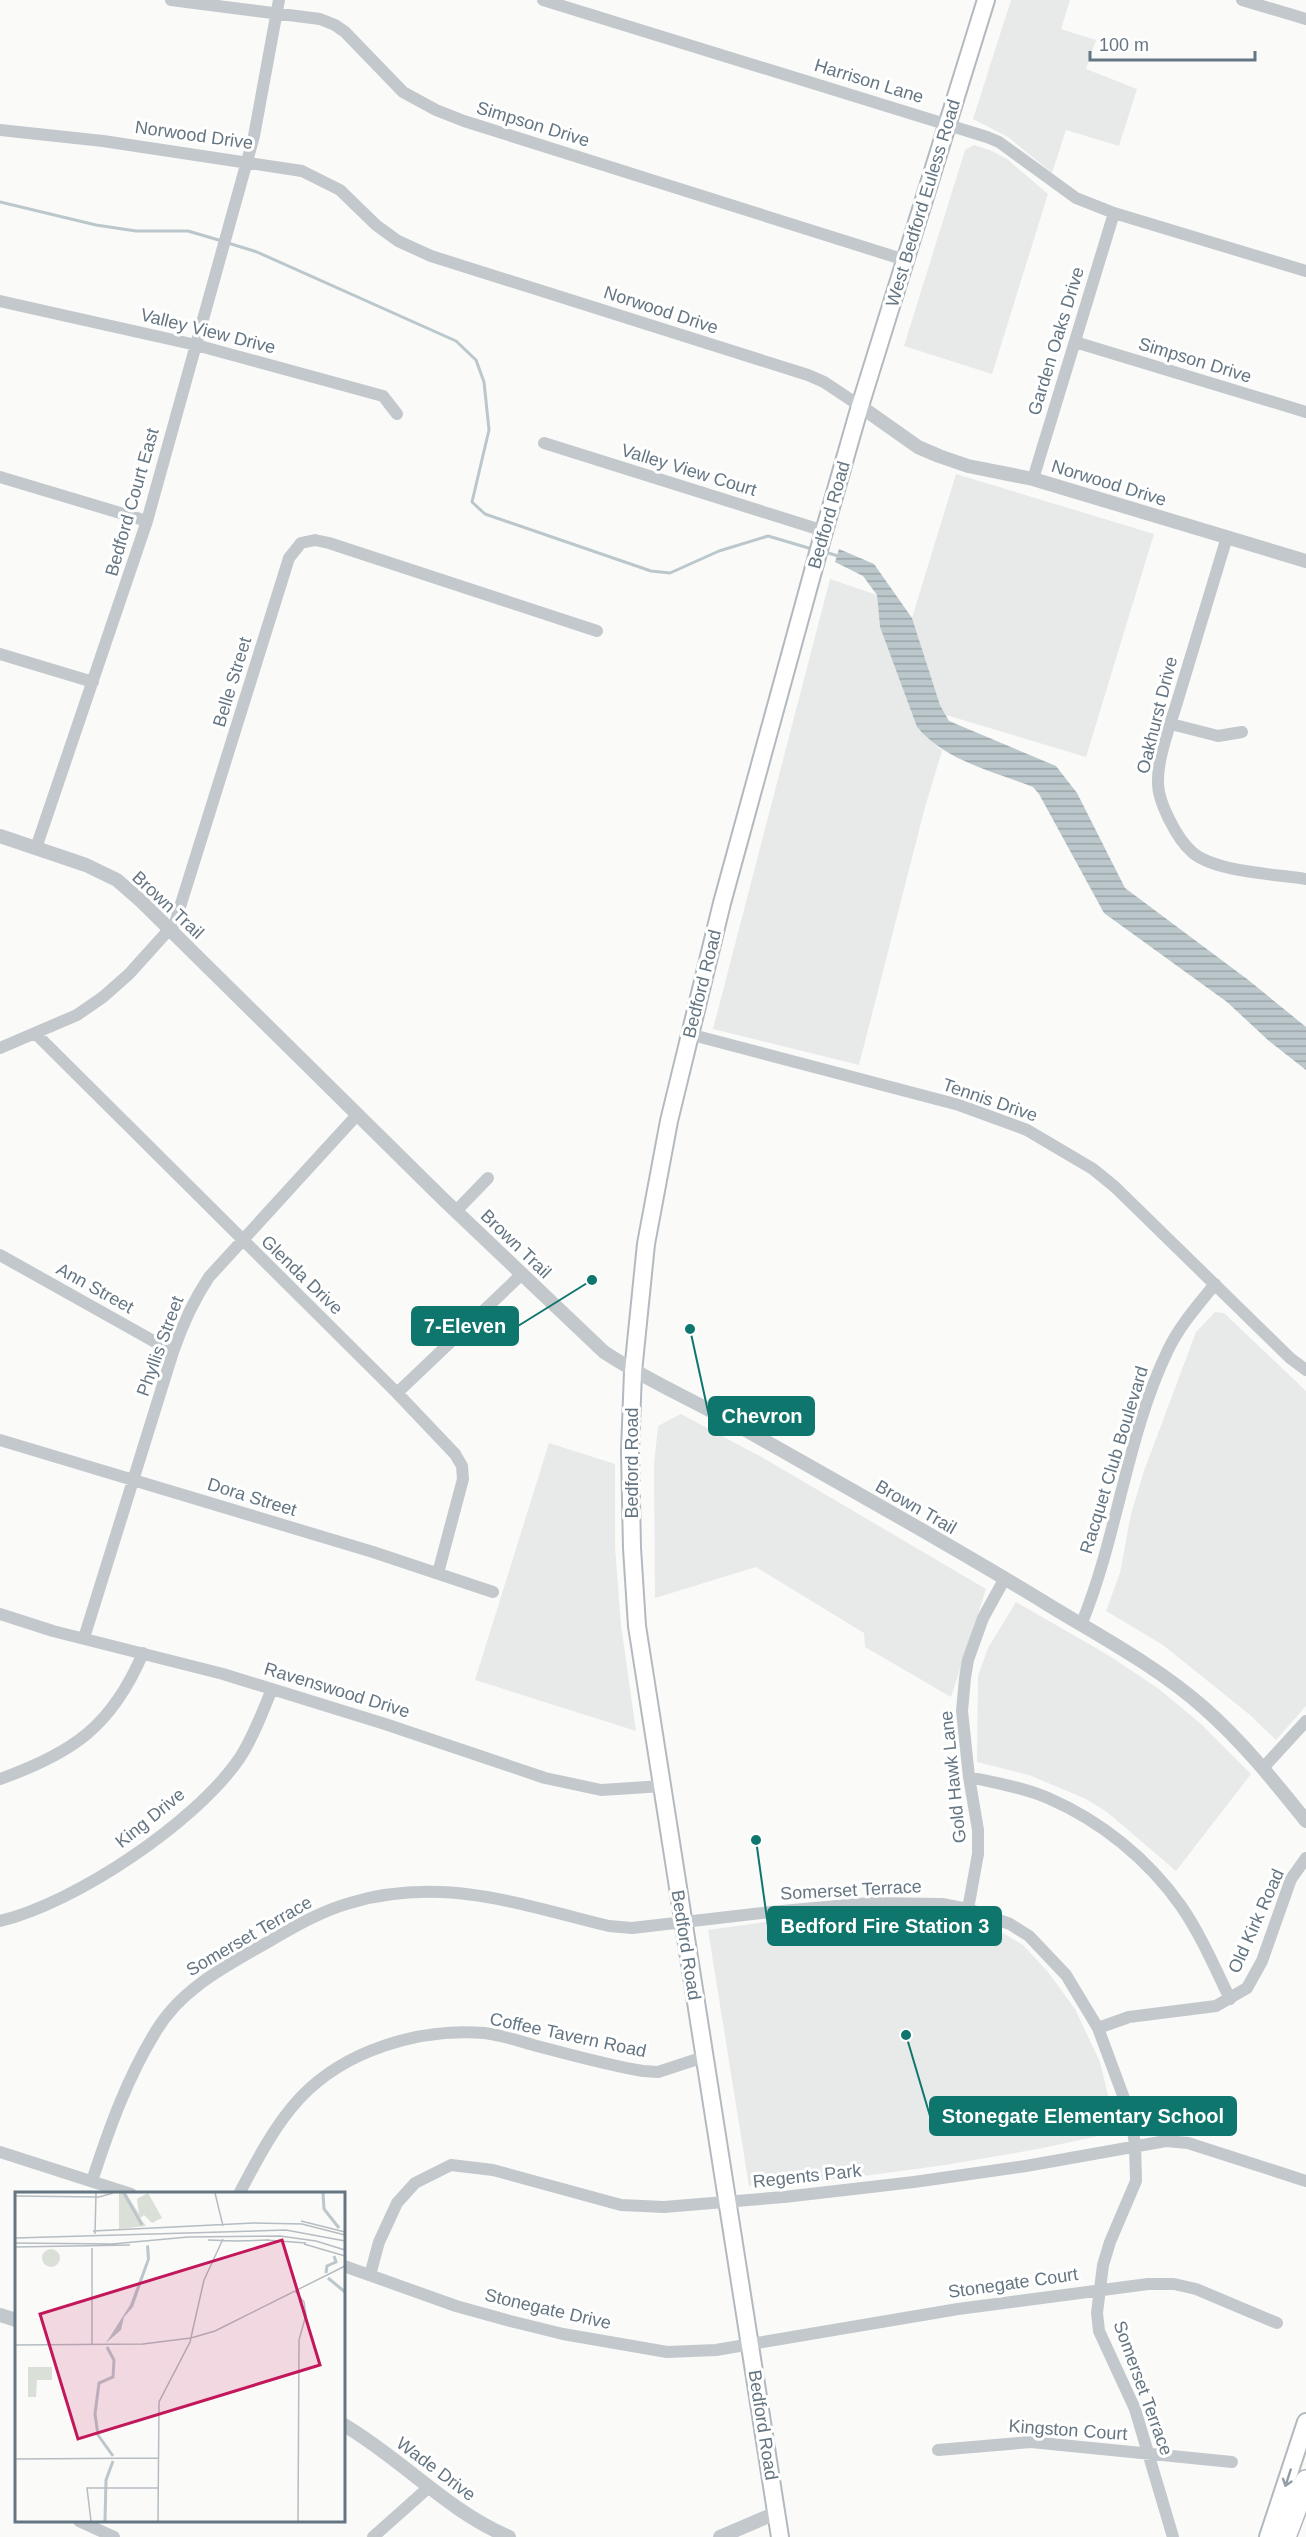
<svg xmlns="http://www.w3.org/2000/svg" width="1306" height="2537" font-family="Helvetica,sans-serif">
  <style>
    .built { fill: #e8e9e9 }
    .water { fill: url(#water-rules) }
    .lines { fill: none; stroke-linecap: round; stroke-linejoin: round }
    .stream { stroke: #bbc7cb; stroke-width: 3 }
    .secondary-casing { stroke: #b3babf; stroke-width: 20 }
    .motorway-casing { stroke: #b4b9bd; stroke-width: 24 }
    .minor { stroke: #c3c8cc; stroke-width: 12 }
    .tertiary { stroke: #c3c8cc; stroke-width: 14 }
    .secondary { stroke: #fff; stroke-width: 16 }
    .motorway { stroke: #fff; stroke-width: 21 }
    .oneway { stroke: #939fa8 }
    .labels { text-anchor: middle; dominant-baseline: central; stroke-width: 6; stroke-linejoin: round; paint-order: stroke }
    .street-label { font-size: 18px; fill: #657683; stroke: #fff }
    .inset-river { fill: none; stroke: #bbc7cb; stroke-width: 3 }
    .inset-road { fill: none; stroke: #b5bdc2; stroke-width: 1.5 }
    .view { fill: #c2185b; fill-opacity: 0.15; stroke: #c2185b; stroke-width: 3 }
    .inset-edge { fill: none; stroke: #657683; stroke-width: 3 }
    .leader { fill: none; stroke: #0f766e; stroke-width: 2 }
    .callout-dot { fill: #0f766e; stroke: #fff; stroke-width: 2 }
    .callout { fill: #0f766e; stroke: #0f766e; stroke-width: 2 }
    .callout-label { font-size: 20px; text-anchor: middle; font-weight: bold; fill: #fff }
  </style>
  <defs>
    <pattern id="water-rules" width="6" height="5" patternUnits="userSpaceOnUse" patternTransform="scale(1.5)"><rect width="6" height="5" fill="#bbc7cb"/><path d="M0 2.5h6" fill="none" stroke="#9ca6aa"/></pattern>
  </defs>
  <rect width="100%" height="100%" fill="#fafaf8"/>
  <path class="built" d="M1011 0H1070L1061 29 1096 40 1086 69 1137 89 1119 146 1066 130 1052 173 1008 137 973 119Z
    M974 145 992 151 1007 159 1048 194 992 374 904 346 965 150Z
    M956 474 1154 534 1086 757 946 715 940 705 912 618Z
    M830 579 877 595 880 627 917 727 942 751 925 807 859 1065 713 1029Z
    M1215 1312 1224 1313 1306 1391V1706L1276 1740 1250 1715 1163 1645 1106 1611 1120 1573 1131 1514 1144 1471 1196 1332Z
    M681 1414 765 1459 986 1589 951 1697 865 1647 864 1633 756 1567 655 1598 654 1465 658 1426Z
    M549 1443 615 1464V1547L621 1625 636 1731 475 1680Z
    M1016 1602 1108 1655 1159 1689 1201 1724 1251 1774 1176 1871 1107 1812 1086 1799 1029 1775 977 1762 978 1676 988 1648Z
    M916 1911 956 1917 993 1927 1023 1945 1048 1972 1075 2009 1100 2062 1117 2132 1038 2149 945 2165 849 2178 749 2186 708 1930 780 1920Z"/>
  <path class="water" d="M839 549 874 564 912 618 940 705 949 721 1056 766 1077 793 1125 888 1247 979 1306 1027V1070L1269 1041 1227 1002 1104 913 1039 794 1033 787C992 771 946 761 917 727L880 627 877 595 863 576 835 562Z"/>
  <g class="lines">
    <path class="stream" d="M0 202 96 225 136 231H188L222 241
      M228 243 257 252 456 341 476 360 484 382 489 430 472 502 485 514 651 571 670 573 719 551 768 536 812 549
      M825 552 838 556"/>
    <g class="secondary-casing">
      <path id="secondary" d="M780 2537 637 1626 632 1548 630 1451 633 1372 646 1244 669 1121 722 903 821 542 860 406 986 0
        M1268 2537 1306 2422"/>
    </g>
    <g class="motorway-casing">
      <path id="motorway" d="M1285 2537 1306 2481"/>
    </g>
    <path class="minor" d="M171 0 320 19 335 25 345 32 403 92 436 110 464 121 905 260
      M543 0 987 137 999 142 1076 198 1114 213 1306 271
      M1242 0 1306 19
      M0 130 103 141 302 171 340 190 376 225 398 241 431 256 808 375 824 382 860 406
      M0 301 196 345 383 396 397 414
      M1075 342 1306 412
      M544 443 824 531
      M0 477 147 521
      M1033 479 1114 213
      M1227 537C1211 591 1194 645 1178 699 1171 723 1157 758 1158 783 1158 802 1177 839 1192 852 1214 872 1276 874 1306 879
      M0 654 93 682
      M1171 724 1218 736 1242 732
      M36 848 147 521 254 136 279 0
      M35 1033 397 1393 455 1454 462 1466 463 1479 438 1573
      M689 1034 959 1105 1027 1130 1093 1169 1115 1187 1290 1358 1306 1370
      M0 1048 77 1015 103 997 129 974 175 923 289 558 301 543 315 540 329 543 597 631
      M456 1211 488 1178
      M0 1255 173 1352
      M397 1393 522 1274
      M0 1440 373 1552 493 1592
      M0 1614 53 1631 223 1674 385 1724 545 1778 601 1790 663 1786
      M1081 1625C1118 1536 1126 1437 1168 1350 1180 1325 1198 1305 1215 1284
      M84 1638 173 1352C182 1326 193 1301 209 1277L357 1115
      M1263 1768 1306 1721
      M969 1777C995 1783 1023 1787 1048 1798 1101 1821 1148 1859 1181 1906 1201 1935 1215 1968 1230 1999
      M0 1779C73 1753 112 1726 143 1653
      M968 1909 978 1854V1830L969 1777 962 1711 965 1678 968 1660 983 1618 1005 1578
      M0 1921C75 1903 195 1823 239 1759 253 1738 262 1713 272 1689
      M1098 2028 1129 2017 1216 2006 1247 1988 1262 1961 1291 1879 1306 1858
      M0 2152 131 2194
      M92 2181C109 2129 127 2078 156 2031 182 1988 226 1966 268 1942 294 1927 321 1911 350 1903 379 1894 410 1891 440 1892 491 1893 559 1914 609 1926L632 1928 771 1912 870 1903 942 1904 968 1909 1010 1924 1029 1936 1066 1975 1098 2028 1131 2117 1135 2145 1136 2181 1110 2242 1103 2265 1097 2313 1099 2331 1135 2409 1173 2537
      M239 2194C257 2160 274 2126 300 2098 345 2050 419 2028 484 2033 502 2035 519 2041 537 2046 572 2055 607 2065 643 2071L658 2072 704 2057
      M344 2266 456 2306 510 2321 563 2334 667 2352 716 2350 958 2309 1148 2284H1174L1196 2289 1277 2323
      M370 2275 379 2242 397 2203 415 2183 451 2165 493 2170 621 2205 664 2207 784 2197 914 2182 1026 2166 1166 2141 1188 2143 1306 2181
      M938 2450 1031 2442 1232 2462
      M79 2521 114 2537
      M373 2537 428 2488"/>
    <path class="tertiary" d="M860 406 918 447 939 456 968 466 1033 479 1306 561
      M0 836 86 865 117 880 141 901 443 1199 604 1352C646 1380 691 1399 735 1424 841 1484 948 1543 1052 1607 1103 1638 1159 1668 1203 1707 1242 1741 1274 1781 1306 1821
      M0 2315 16 2320
      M344 2425C402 2459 446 2510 509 2537
      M720 2537 776 2513"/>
    <use href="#secondary" class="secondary"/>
    <use href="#motorway" class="motorway"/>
  </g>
  <defs><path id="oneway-shaft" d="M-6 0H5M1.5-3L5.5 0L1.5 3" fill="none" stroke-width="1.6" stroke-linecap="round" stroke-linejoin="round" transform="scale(1.5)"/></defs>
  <use class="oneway" href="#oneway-shaft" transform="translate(1288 2478) rotate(108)"/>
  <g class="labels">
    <g class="street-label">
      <text transform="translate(869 81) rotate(17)">Harrison Lane</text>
      <text transform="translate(533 124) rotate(17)">Simpson Drive</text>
      <text transform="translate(194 135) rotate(8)">Norwood Drive</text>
      <text transform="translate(923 203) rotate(-73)">West Bedford Euless Road</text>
      <text transform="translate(661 310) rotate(18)">Norwood Drive</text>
      <text transform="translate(208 331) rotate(14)">Valley View Drive</text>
      <text transform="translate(1056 341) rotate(-73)">Garden Oaks Drive</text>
      <text transform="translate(1195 360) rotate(17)">Simpson Drive</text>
      <text transform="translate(689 470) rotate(17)">Valley View Court</text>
      <text transform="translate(1109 483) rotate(17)">Norwood Drive</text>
      <text transform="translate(132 502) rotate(-74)">Bedford Court East</text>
      <text transform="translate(829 515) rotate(-74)">Bedford Road</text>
      <text transform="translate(232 682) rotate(-73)">Belle Street</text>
      <text transform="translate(1157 715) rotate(-76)">Oakhurst Drive</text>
      <text transform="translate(168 905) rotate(43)">Brown Trail</text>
      <text transform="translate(702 984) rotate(-76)">Bedford Road</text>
      <text transform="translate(990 1100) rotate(19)">Tennis Drive</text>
      <text transform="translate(516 1244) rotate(44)">Brown Trail</text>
      <text transform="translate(302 1275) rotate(44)">Glenda Drive</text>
      <text transform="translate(95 1288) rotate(29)">Ann Street</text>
      <text transform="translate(160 1346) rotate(-70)">Phyllis Street</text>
      <text transform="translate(1114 1460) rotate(-73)">Racquet Club Boulevard</text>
      <text transform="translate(632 1463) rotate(-90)">Bedford Road</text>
      <text transform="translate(252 1497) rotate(17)">Dora Street</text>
      <text transform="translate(916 1507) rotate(30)">Brown Trail</text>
      <text transform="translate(337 1690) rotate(17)">Ravenswood Drive</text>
      <text transform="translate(953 1777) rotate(-96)">Gold Hawk Lane</text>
      <text transform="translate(150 1818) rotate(-39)">King Drive</text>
      <text transform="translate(851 1890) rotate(-3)">Somerset Terrace</text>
      <text transform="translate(1256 1921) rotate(-66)">Old Kirk Road</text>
      <text transform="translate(249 1936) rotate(-30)">Somerset Terrace</text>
      <text transform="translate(686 1945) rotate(81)">Bedford Road</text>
      <text transform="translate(568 2035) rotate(12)">Coffee Tavern Road</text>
      <text transform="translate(807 2176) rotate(-6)">Regents Park</text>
      <text transform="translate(1013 2283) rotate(-8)">Stonegate Court</text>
      <text transform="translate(548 2309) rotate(13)">Stonegate Drive</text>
      <text transform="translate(1143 2388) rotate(70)">Somerset Terrace</text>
      <text transform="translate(763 2425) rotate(81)">Bedford Road</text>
      <text transform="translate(1068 2430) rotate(4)">Kingston Court</text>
      <text transform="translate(436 2469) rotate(37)">Wade Drive</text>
    </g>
  </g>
  <g transform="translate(15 2192)">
    <rect width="330" height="330" fill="#fafaf8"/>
    <path d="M104 1H111L124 22 122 7 133 1 147 26 137 31 129 23 125 26 131 34 104 37ZM27 66a9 9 0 1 1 18 0a9 9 0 1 1-18 0ZM13 175H37V188H22L21 205H13Z" fill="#dadfd7"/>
    <path d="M134 53 135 67 118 115 109 125 106 138 91 151 115 113 132 67 131 54Z" fill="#bbc7cb"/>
    <path class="inset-river" d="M109 1 127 33M308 1 309 17 324 36M311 81 312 74 321 70 319 64M313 86 330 100M92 155 99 168 98 185 84 191 80 222 83 243 98 264M90 329 91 288 98 269"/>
    <path class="inset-road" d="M200 1 208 34M0 4 84 5 98 1M286 29 330 40M235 31 287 32 330 43M78 39 238 31M80 42 81 1M0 46 271 38 330 49M193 48 222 49M251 48 291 51M221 49 254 48M0 51 97 52 173 45 265 44 301 49 330 58M289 52 330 64M0 55 115 53M280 99 289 110 291 123 284 148 283 329M0 153 128 152 176 146 200 139 330 74M77 153V56M0 267 143 266M76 329 72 296H143M143 329 144 210 175 150 189 88 208 47"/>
    <path class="view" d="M267 48 305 173 63 247 25 122Z"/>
    <rect width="330" height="330" class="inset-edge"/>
  </g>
  <path class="leader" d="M592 1280L518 1326M690 1329L709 1416M756 1840L768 1926M906 2035L930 2116"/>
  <g class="callout-dot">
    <circle cx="592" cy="1280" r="6"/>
    <circle cx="690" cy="1329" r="6"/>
    <circle cx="756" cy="1840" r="6"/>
    <circle cx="906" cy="2035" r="6"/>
  </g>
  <g class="callout">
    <rect x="412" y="1307" width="106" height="38" rx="6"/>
    <rect x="709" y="1397" width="105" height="38" rx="6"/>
    <rect x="768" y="1907" width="233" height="38" rx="6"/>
    <rect x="930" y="2097" width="306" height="38" rx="6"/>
  </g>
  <g class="callout-label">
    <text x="465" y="1333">7-Eleven</text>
    <text x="762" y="1423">Chevron</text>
    <text x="885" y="1933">Bedford Fire Station 3</text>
    <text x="1083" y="2123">Stonegate Elementary School</text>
  </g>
  <path d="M1090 51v9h165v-9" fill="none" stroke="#657683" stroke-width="3"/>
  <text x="1099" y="51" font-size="18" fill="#657683" stroke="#ffffff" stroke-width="4.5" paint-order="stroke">100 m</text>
</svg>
